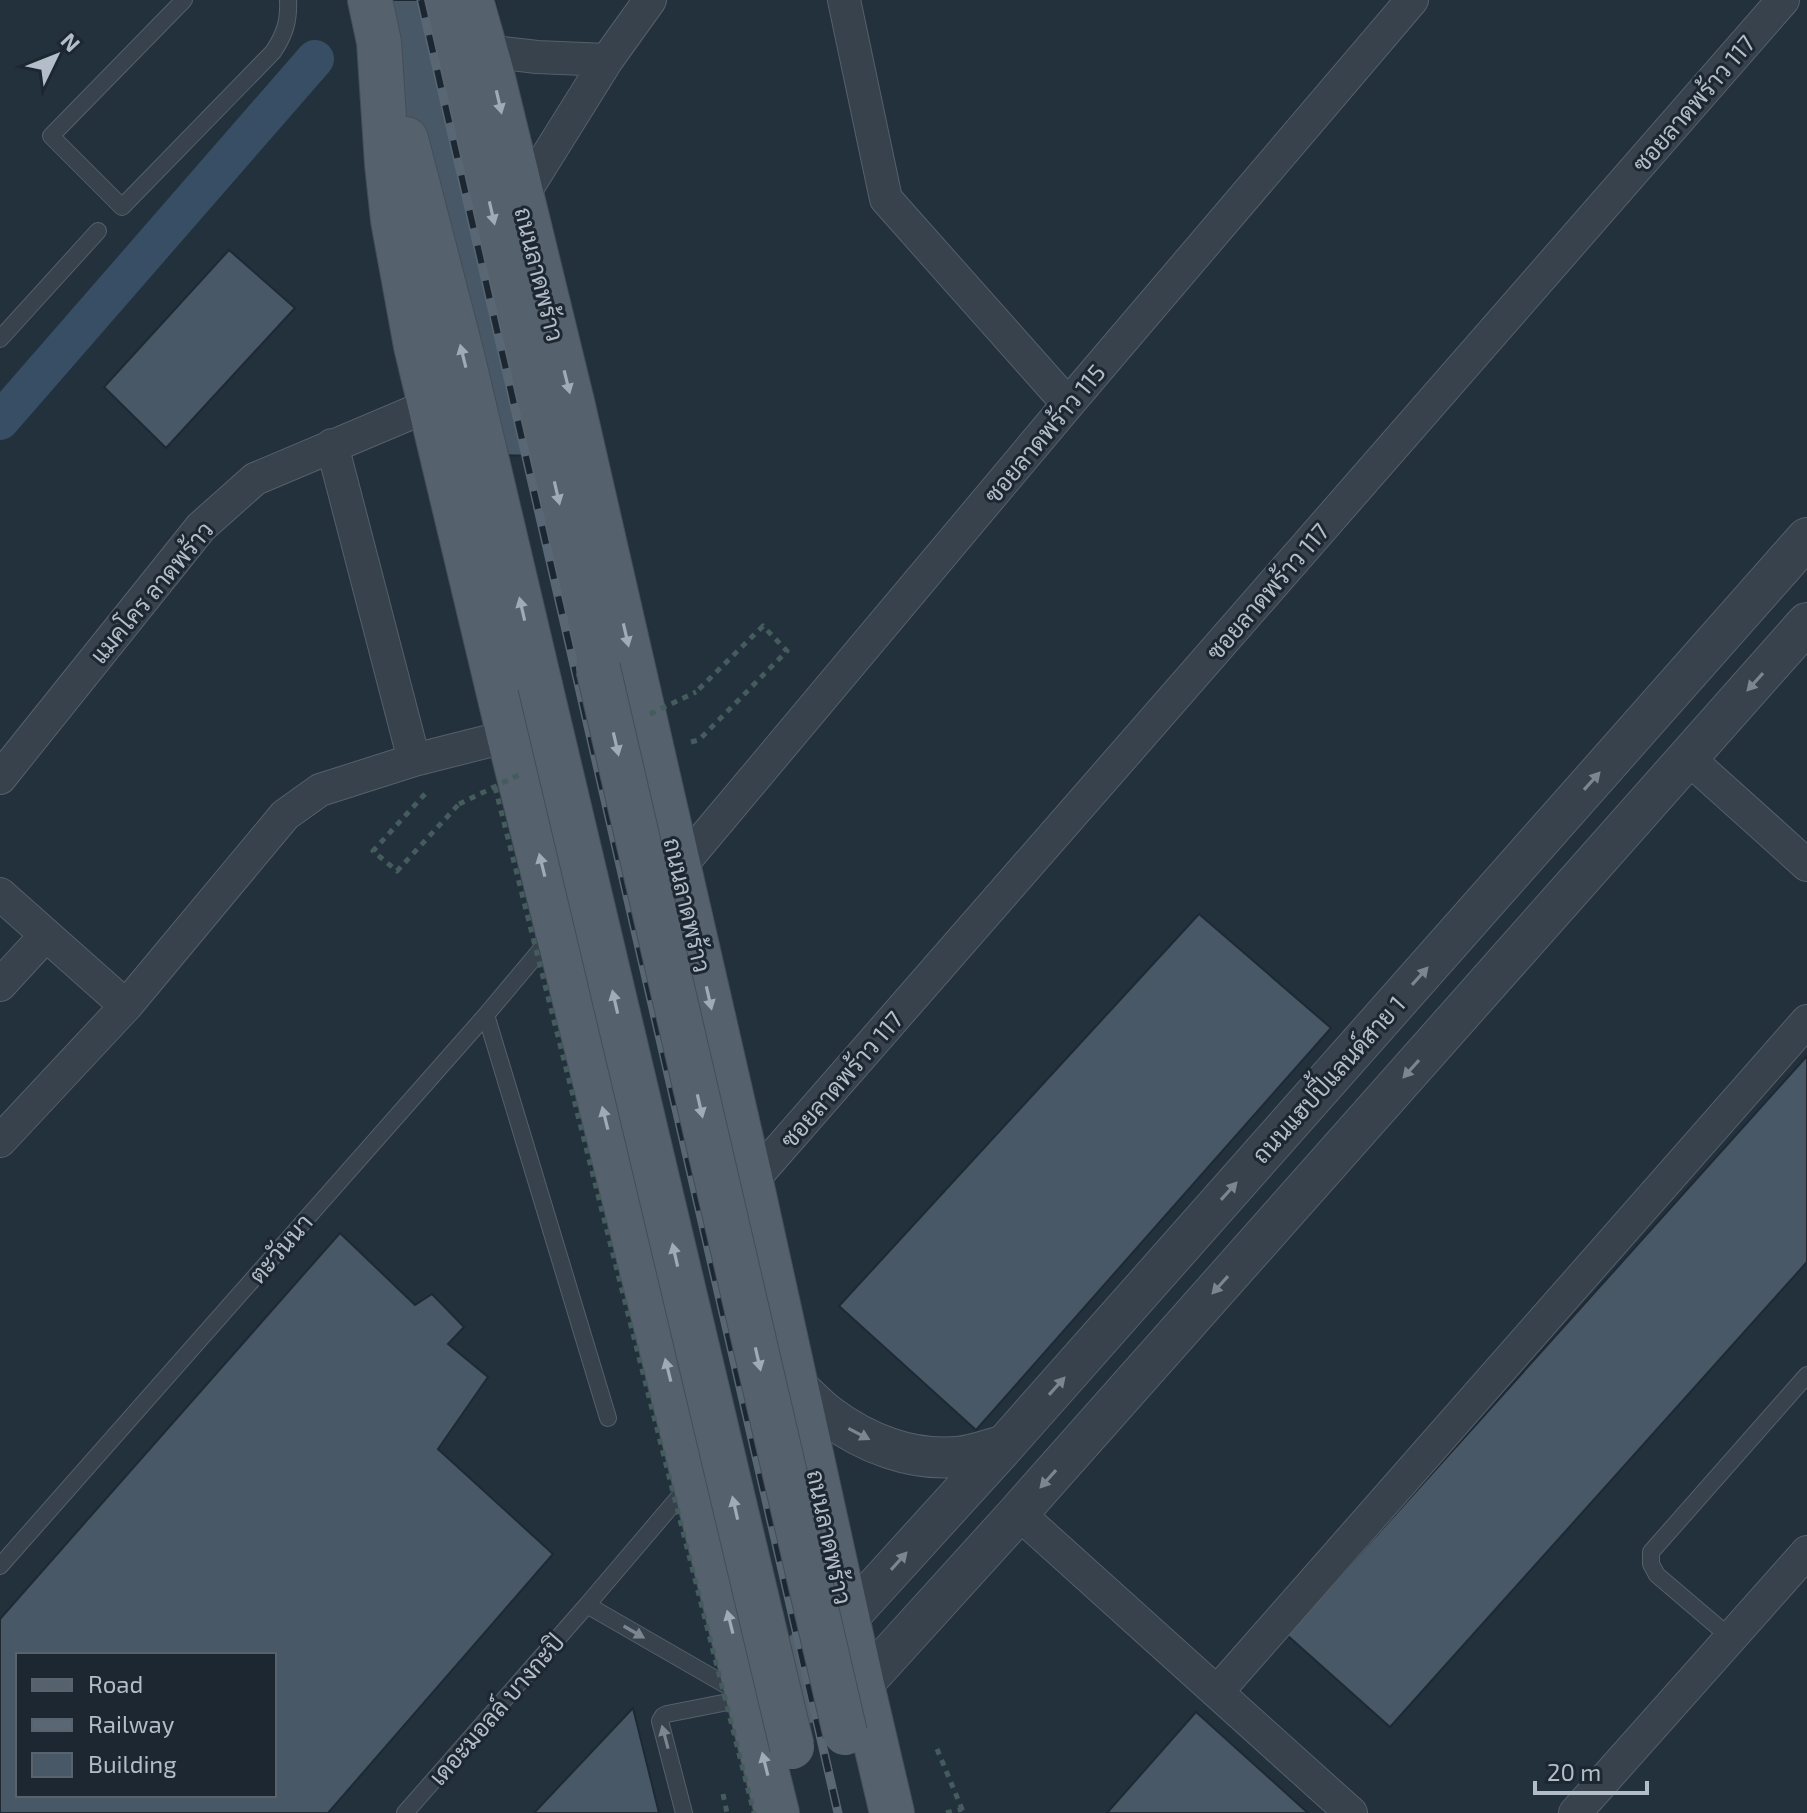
<svg xmlns="http://www.w3.org/2000/svg" width="1807" height="1813" font-family="'Exo 2',Sarabun,sans-serif">
  <style>
    .lines { fill: none; stroke-linecap: round; stroke-linejoin: round }
    .canal { stroke: #374e64; stroke-width: 38 }
    .building { fill: #495866; stroke: #1e2934; stroke-width: 2; fill-rule: evenodd }
    .service-casing { stroke: #55606b; stroke-width: 18 }
    .minor-casing { stroke: #55606b; stroke-width: 34 }
    .tertiary-casing { stroke: #55606b; stroke-width: 42 }
    .primary-casing { stroke: #434e59; stroke-width: 46 }
    .path { stroke: #455c5d; stroke-width: 5; stroke-dasharray: 6 6; stroke-linecap: butt }
    .service { stroke: #37424d; stroke-width: 16 }
    .minor { stroke: #37424d; stroke-width: 32 }
    .tertiary { stroke: #37424d; stroke-width: 40 }
    .primary { stroke: #55616d; stroke-width: 44 }
    .rail-casing { stroke: #596774; stroke-width: 9 }
    .rail { stroke: #1c2732; stroke-width: 6; stroke-dasharray: 18; stroke-linecap: butt }
    .primary-bridge-casing { stroke: #434e59; stroke-width: 46; stroke-linecap: butt }
    .path-bridge { stroke: #455c5d; stroke-width: 5; stroke-dasharray: 6 6; stroke-linecap: butt }
    .primary-bridge { stroke: #55616d; stroke-width: 44 }
    .oneway { fill: #a0abb6 }
    .oneway2 { fill: #7b8691 }
    .labels { text-anchor: middle; dominant-baseline: central; stroke-width: 6; stroke-linejoin: round; paint-order: stroke }
    .street-label { font-size: 24px; fill: #b3bdc8; stroke: #1c2732 }
  </style>
  <rect width="100%" height="100%" fill="#23313d"/>
  <g class="lines">
    <path class="canal" d="M0 421 315 59"/>
  </g>
  <path class="building" d="M362 0H495L592 423 531 456 468 454Z
    M229 250 295 308 166 448 104 387Z
    M1199 914 1331 1028 976 1430 839 1306Z
    M1807 1056V1262L1390 1727 1287 1635Z
    M340 1233 415 1305 432 1294 464 1327 448 1344 488 1377 438 1449 553 1554 328 1813H0V1619ZM18 1655H274V1795H18Z
    M633 1708 659 1813H534Z
    M1196 1712 1308 1813H1107Z"/>
  <g class="lines">
    <g class="service-casing">
      <path id="service" d="M184 0 51 136 122 207 273 52C285 34 289 21 288 0
        M0 339 98 231
        M486 1015 608 1418
        M0 1566 486 1015 553 935
        M587 1605 690 1484
        M1731 1638 1657 1575 1651 1564V1552L1807 1375
        M405 1813 587 1605 738 1692
        M684 1813 660 1721 663 1716 667 1714 748 1698"/>
    </g>
    <g class="minor-casing">
      <path id="minor" d="M844 0 886 199 1068 404
        M486 51 537 57 607 60
        M521 198 607 60 650 0
        M332 445 414 760
        M1688 758 1807 865
        M0 778 201 527 255 479 430 405
        M679 868 1068 404 1412 0
        M0 894 126 1006
        M0 985 46 935
        M0 1141 126 1006 285 815 320 790 414 760 509 736
        M751 1182 1783 0
        M1018 1513 1351 1813
        M1217 1692 1807 1021
        M1575 1813 1807 1552"/>
    </g>
    <g class="tertiary-casing">
      <path id="tertiary" d="M797 1387C808 1397 818 1408 829 1416 865 1443 911 1461 957 1457 973 1456 990 1449 1005 1445
        M847 1619 1005 1445 1807 538
        M862 1685 1018 1513 1807 623"/>
    </g>
    <g class="primary-casing">
      <path id="primary" d="M370 0 379 42 387 164 393 220 416 346 509 736 777 1813
        M445 0 457 64 598 668
        M471 0 492 74 573 406 751 1182 862 1685 892 1813
        M406 139 462 355 540 685
        M749 1698 847 1619
        M753 1716 862 1685"/>
    </g>
    <path class="path" d="M691 742 699 740 787 651 763 626 696 692
      M425 794 373 851 397 871 459 804
      M937 1749 962 1809
      M723 1794 727 1813
      M946 1813 962 1809 963 1813"/>
    <use href="#service" class="service"/>
    <use href="#minor" class="minor"/>
    <use href="#tertiary" class="tertiary"/>
    <use href="#primary" class="primary"/>
    <g class="rail-casing">
      <path id="rail" d="M421 0 838 1813"/>
    </g>
    <use href="#rail" class="rail"/>
    <g class="primary-bridge-casing">
      <path id="primary-bridge" d="M598 668 845 1733
        M540 685 792 1747"/>
    </g>
    <path class="path-bridge" d="M650 714 696 692
      M495 787 754 1813
      M459 804 521 774"/>
    <use href="#primary-bridge" class="primary-bridge"/>
  </g>
  <defs><path id="oneway-solid" d="M-6-.8H1V-3.2L6.5 0L1 3.2V.8H-6Z" transform="scale(2)"/></defs>
  <g class="oneway">
    <use href="#oneway-solid" transform="translate(499 102) rotate(77)"/>
    <use href="#oneway-solid" transform="translate(492 213) rotate(77)"/>
    <use href="#oneway-solid" transform="translate(463 356) rotate(-104)"/>
    <use href="#oneway-solid" transform="translate(567 382) rotate(76)"/>
    <use href="#oneway-solid" transform="translate(557 493) rotate(77)"/>
    <use href="#oneway-solid" transform="translate(522 609) rotate(-103)"/>
    <use href="#oneway-solid" transform="translate(626 635) rotate(77)"/>
    <use href="#oneway-solid" transform="translate(616 744) rotate(77)"/>
    <use href="#oneway-solid" transform="translate(542 865) rotate(-104)"/>
    <use href="#oneway-solid" transform="translate(709 998) rotate(77)"/>
    <use href="#oneway-solid" transform="translate(615 1002) rotate(-103)"/>
    <use href="#oneway-solid" transform="translate(700 1106) rotate(77)"/>
    <use href="#oneway-solid" transform="translate(605 1118) rotate(-104)"/>
    <use href="#oneway-solid" transform="translate(675 1255) rotate(-103)"/>
    <use href="#oneway-solid" transform="translate(758 1359) rotate(77)"/>
    <use href="#oneway-solid" transform="translate(668 1370) rotate(-104)"/>
    <use href="#oneway-solid" transform="translate(735 1508) rotate(-103)"/>
    <use href="#oneway-solid" transform="translate(730 1622) rotate(-104)"/>
    <use href="#oneway-solid" transform="translate(765 1764) rotate(-104)"/>
  </g>
  <g class="oneway2">
    <use href="#oneway-solid" transform="translate(1755 682) rotate(132)"/>
    <use href="#oneway-solid" transform="translate(1592 781) rotate(-48)"/>
    <use href="#oneway-solid" transform="translate(1420 976) rotate(-48)"/>
    <use href="#oneway-solid" transform="translate(1411 1069) rotate(132)"/>
    <use href="#oneway-solid" transform="translate(1229 1191) rotate(-48)"/>
    <use href="#oneway-solid" transform="translate(1220 1285) rotate(132)"/>
    <use href="#oneway-solid" transform="translate(1057 1386) rotate(-48)"/>
    <use href="#oneway-solid" transform="translate(859 1434) rotate(28)"/>
    <use href="#oneway-solid" transform="translate(1048 1479) rotate(132)"/>
    <use href="#oneway-solid" transform="translate(899 1561) rotate(-48)"/>
    <use href="#oneway-solid" transform="translate(634 1632) rotate(30)"/>
    <use href="#oneway-solid" transform="translate(665 1737) rotate(-105)"/>
  </g>
  <g class="labels">
    <g class="street-label">
      <text transform="translate(1693 103) rotate(-49)">ซอยลาดพร้าว 117</text>
      <text transform="translate(540 274) rotate(76)">ถนนลาดพร้าว</text>
      <text transform="translate(1044 433) rotate(-50)">ซอยลาดพร้าว 115</text>
      <text transform="translate(1267 591) rotate(-49)">ซอยลาดพร้าว 117</text>
      <text transform="translate(151 592) rotate(-50)">แมคโคร ลาดพร้าว</text>
      <text transform="translate(688 905) rotate(77)">ถนนลาดพร้าว</text>
      <text transform="translate(841 1079) rotate(-49)">ซอยลาดพร้าว 117</text>
      <text transform="translate(1328 1079) rotate(-48)">ถนนแฮปปี้แลนด์สาย 1</text>
      <text transform="translate(280 1248) rotate(-49)">ตะวันนา</text>
      <text transform="translate(830 1537) rotate(78)">ถนนลาดพร้าว</text>
      <text transform="translate(496 1709) rotate(-49)">เดอะมอลล์ บางกะปิ</text>
    </g>
  </g>
  <rect x="16" y="1653" width="260" height="144" fill="#1c2732" stroke="#58636e" stroke-width="2"/>
  <rect x="32" y="1679" width="40" height="12" fill="#55616d" stroke="#58636e" stroke-width="2"/>
  <text x="88" y="1693" font-size="24" fill="#b3bdc8">Road</text>
  <rect x="32" y="1719" width="40" height="12" fill="#596774" stroke="#58636e" stroke-width="2"/>
  <text x="88" y="1733" font-size="24" fill="#b3bdc8">Railway</text>
  <rect x="32" y="1753" width="40" height="24" fill="#495866" stroke="#58636e" stroke-width="2"/>
  <text x="88" y="1773" font-size="24" fill="#b3bdc8">Building</text>
  <g transform="translate(56 56) rotate(47)" stroke="#1c2732" stroke-width="6" paint-order="stroke">
  <path d="M0-6L14 30L0 20L-14 30Z" fill="#b3bdc8"/>
  <text y="-12" font-size="22" font-weight="bold" text-anchor="middle" fill="#b3bdc8">N</text>
  </g>
  <path d="M1535 1781v12h112v-12" fill="none" stroke="#b3bdc8" stroke-width="4"/>
  <text x="1547" y="1781" font-size="24" fill="#b3bdc8" stroke="#1c2732" stroke-width="6" paint-order="stroke">20 m</text>
</svg>
